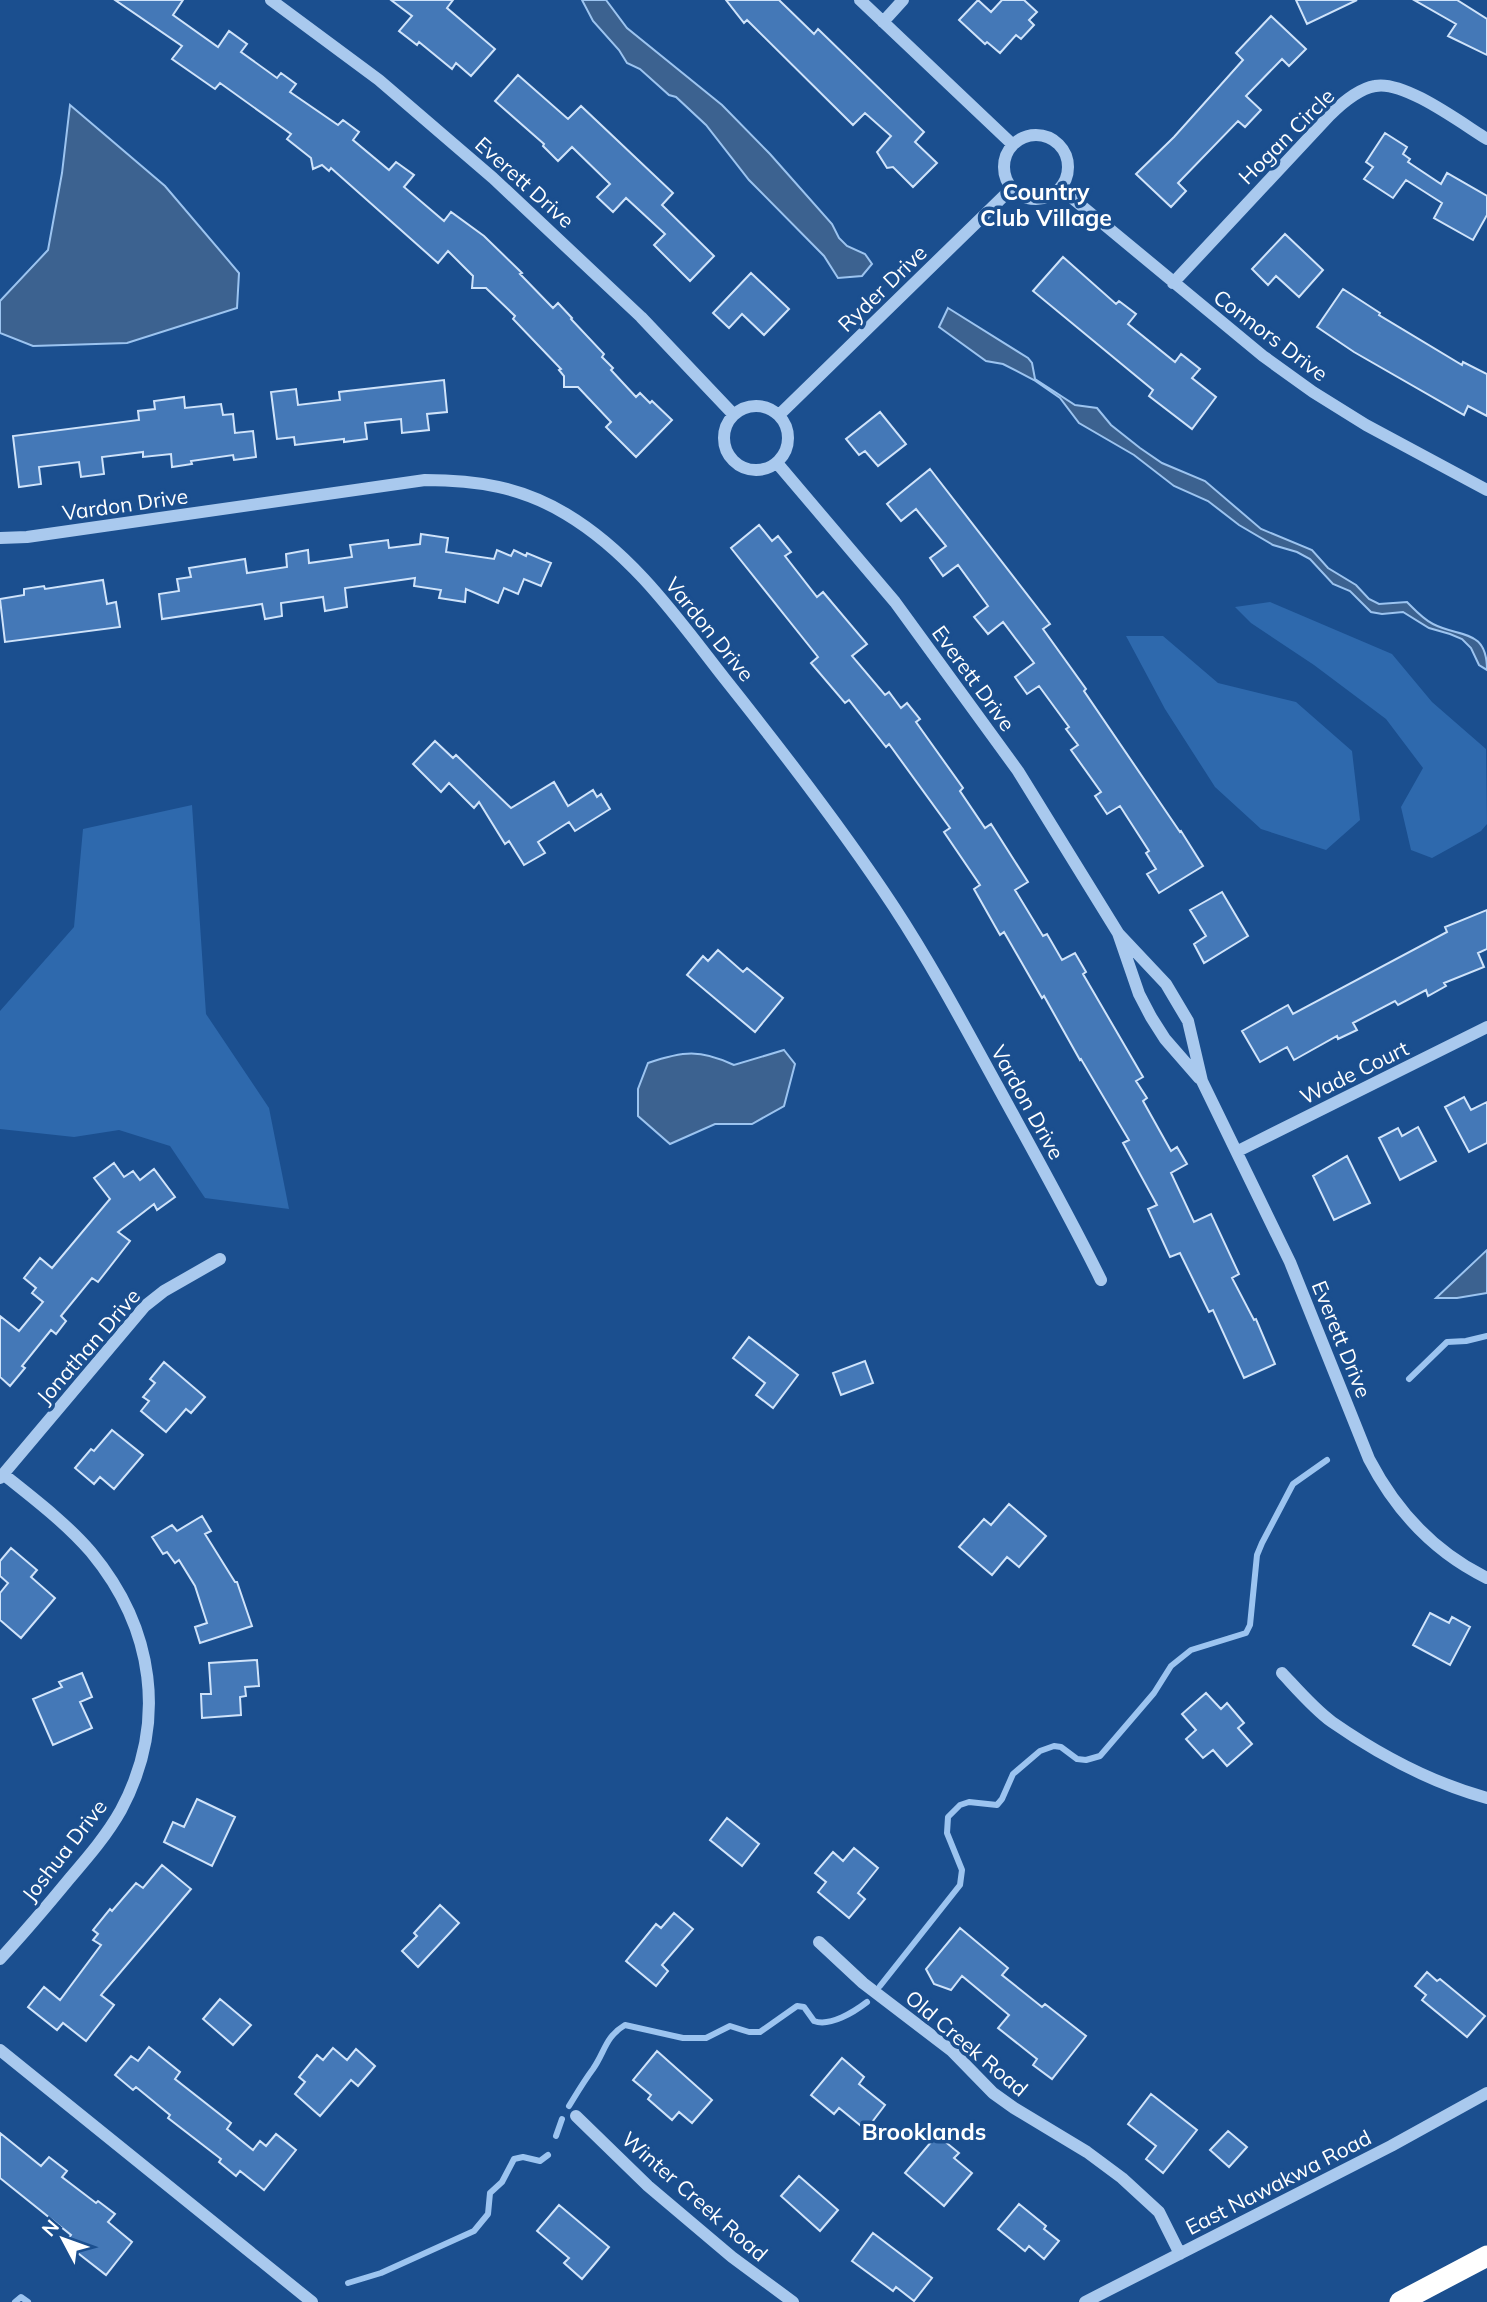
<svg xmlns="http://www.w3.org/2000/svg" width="1487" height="2302" font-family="Mulish,sans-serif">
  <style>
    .green { fill: #2e69ad }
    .water { fill: #3c6290; stroke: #9cc4f0; stroke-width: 2 }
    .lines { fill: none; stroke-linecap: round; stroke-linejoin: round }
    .stream { stroke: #9cc4f0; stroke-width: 6 }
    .building { fill: #4478b7; stroke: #cfe3fa; stroke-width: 2 }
    .minor { stroke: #a9c9ee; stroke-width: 12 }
    .highway { stroke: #fff; stroke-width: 21 }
    .labels { text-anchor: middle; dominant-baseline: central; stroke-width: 7; stroke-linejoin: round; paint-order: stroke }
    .street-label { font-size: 21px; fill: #fff; stroke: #1b4f8f }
    .neighbourhood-label { font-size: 23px; font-weight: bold; fill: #fff; stroke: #1b4f8f }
  </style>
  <rect width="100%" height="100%" fill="#1b4f8f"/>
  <path class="green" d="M1270 602 1392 654 1432 702 1486 749 1487 824 1481 831 1432 858 1411 850 1401 807 1423 768 1386 719 1314 665 1251 623 1235 607Z
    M1126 636H1163L1218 683 1296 702 1352 751 1360 820 1326 850 1261 829 1215 787 1165 709Z
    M192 805 206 1014 269 1108 289 1209 205 1198 170 1146 119 1130 74 1137 0 1129V1011L74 927 83 829Z"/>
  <path class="water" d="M582 0H606L627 28 722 105 770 154 832 224 839 238 847 246 865 254 872 264 862 276 838 278 824 256 749 180 706 125 676 97 669 95 640 69 627 63 619 50 593 21Z
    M70 105 165 186 239 273 237 308 127 343 33 346 0 333V301L48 250 62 173Z
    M948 308 1028 358 1032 363 1035 379 1075 405 1097 408 1111 425 1140 448 1162 463 1205 481 1261 529 1312 550 1328 568 1356 585 1369 599 1379 604 1407 602C1415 610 1423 619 1433 624 1460 638 1487 628 1487 670L1479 665 1471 648 1462 639 1450 634 1429 628 1403 612 1382 614 1371 612 1350 591 1333 584 1310 559 1297 552 1273 545 1239 525 1208 501 1174 486 1134 455 1079 423 1060 398 1034 380 1003 364 986 361 939 327Z
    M784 1050 795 1064 784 1106 752 1124H715L670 1144 638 1116V1089L648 1063C683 1051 700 1049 734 1065Z
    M1487 1250V1293L1457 1298H1436Z"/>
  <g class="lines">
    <path class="stream" d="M1409 1379 1447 1342 1466 1341 1487 1336
      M880 1986 960 1885 962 1870 947 1833 948 1817 960 1805 969 1802 997 1805 1002 1799 1013 1774 1040 1751 1054 1746 1061 1747 1077 1759 1086 1760 1100 1756 1154 1693 1171 1666 1191 1650 1246 1633 1250 1625 1257 1555 1262 1543 1293 1484 1327 1460
      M569 2106C577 2093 584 2081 593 2069 605 2052 605 2037 625 2025L683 2038H706L730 2026 749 2032H760L797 2006 804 2007 814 2021C830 2027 854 2012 867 2002
      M556 2136 562 2119
      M348 2283 381 2273 474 2231 488 2214 490 2193 502 2182 514 2159 523 2157 540 2161 548 2155
      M15 2302 21 2297 28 2302"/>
  </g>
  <path class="building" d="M115 0H183L173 15 218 47 229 31 247 44 241 52 277 78 281 73 296 84 290 92 338 125 343 120 359 132 353 140 389 170 396 162 414 175 404 187 444 221 451 212 484 236 522 273 520 274 553 308 558 303 572 318 571 319 604 354 602 357 613 368 611 370 636 397 640 393 650 403 652 401 672 420 636 457 606 427 611 422 578 387H564V376L559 370 561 369 513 319 515 316 486 288H472L473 276 448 251 438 263 331 168 329 171 322 165 313 169 311 158 287 139 291 134 220 83 215 89 172 59 182 46Z
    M391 0H453L447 8 495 49 471 76 456 63 452 69 419 42 417 45 399 31 412 16Z
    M726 0H779L814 34 818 29 924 132 915 142 937 163 913 187 893 167 887 168 877 152 891 136 865 113 853 125 747 20 744 23Z
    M978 0 991 12 1002 0H1024L1037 12 1029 20 1034 25 1021 39 1016 35 1000 53 987 42 985 44 959 20Z
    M1296 0H1357L1307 24Z
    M1414 0H1457L1487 19V55L1448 36 1456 24Z
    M1271 16 1306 49 1289 66 1282 59 1246 96 1261 110 1245 127 1238 121 1178 183 1186 191 1171 207 1136 174 1174 137 1243 60 1236 53Z
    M518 75 568 119 581 106 673 193 662 205 714 256 690 281 654 245 665 234 626 198 613 212 597 197 610 184 572 147 558 161 543 146 544 144 495 101Z
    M1385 133 1407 147 1403 154 1410 159 1408 162 1441 184 1447 173 1487 196V215L1473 240 1434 218 1442 203 1406 180 1393 198 1364 179 1373 167 1366 162Z
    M1285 234 1323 270 1299 297 1276 276 1268 285 1252 269Z
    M1063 257 1116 304 1119 301 1136 314 1128 324 1175 362 1181 354 1200 369 1192 378 1216 397 1192 429 1149 396 1153 390 1033 291Z
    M751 273 789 309 764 335 742 314 729 328 713 313Z
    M1343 289 1380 313 1379 315 1462 365 1463 362 1487 374V416L1468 406 1464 415 1354 352 1317 327Z
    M444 380 447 412 427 414 429 430 402 433 401 419 365 423 367 439 344 442V439L295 445 294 437 277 439 271 392 296 389 298 405 340 400 339 392Z
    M184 397 185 408 221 404 223 415 233 414 235 433 253 431 256 457 234 460 233 455 191 461 192 464 172 467 171 454 143 457V452L102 457 104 474 81 477 79 462 39 467 41 484 19 487 13 436 139 420 138 411 155 409 154 401Z
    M880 412 906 444 878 466 865 451 859 455 846 439Z
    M930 469 1050 624 1043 629 1086 689 1084 691 1180 832 1181 831 1203 866 1159 893 1147 874 1156 869 1146 853 1149 851 1120 806 1107 814 1095 796 1101 792 1071 750 1078 745 1066 729 1069 727 1039 686 1027 694 1015 677 1034 663 1003 622 988 634 974 617 988 606 958 565 943 576 930 558 946 546 916 509 901 521 887 504Z
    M759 525 772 541 778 536 791 552 785 556 817 597 823 592 867 644 852 656 885 695 889 692 901 708 907 703 920 719 916 722 963 788 960 791 985 828 991 824 1028 882 1015 890 1043 936 1047 934 1062 960 1075 953 1086 972 1083 974 1143 1077 1136 1081 1147 1098 1143 1101 1171 1151 1177 1147 1187 1164 1171 1173 1194 1222 1211 1214 1239 1274 1232 1278 1254 1320 1256 1319 1275 1364 1244 1378 1213 1310 1209 1312 1180 1253 1170 1257 1148 1209 1157 1205 1123 1143 1129 1140 1081 1059 1080 1060 1044 996 1042 998 1004 932 1000 935 974 889 980 885 944 832 950 828 889 744 886 747 849 700 845 703 811 663 818 657 731 548Z
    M421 534 448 538 446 552 494 559 497 550 511 556 514 550 526 556 527 553 551 563 541 586 524 579 518 594 504 588 498 603 466 589 465 602 439 598 441 590 414 586 415 578 345 588 347 607 325 611 323 597 281 603 282 616 265 619 262 604 162 619 159 594 179 591 177 579 191 577 189 568 245 559 247 573 287 567 286 554 308 550 309 563 352 557 350 545 388 540 389 548 420 544Z
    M103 580 107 604 116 602 120 627 5 642 0 599 24 595V589L44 586 45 589Z
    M435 741 453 758 456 755 511 808 554 782 568 806 593 790 597 797 601 794 610 809 575 831 569 822 538 842 545 853 524 865 509 841 505 844 479 802 474 808 449 783 441 792 413 764Z
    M1222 892 1248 936 1204 963 1194 944 1206 936 1190 910Z
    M1487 910V949L1478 953 1484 967 1444 983 1446 986 1428 996 1426 990 1398 1005 1395 1001 1353 1023 1357 1030 1338 1039 1337 1036 1294 1060 1287 1047 1260 1062 1242 1031 1288 1005 1293 1014 1447 932 1445 927Z
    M718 950 743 972 747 968 783 998 755 1032 687 975 703 956 708 961Z
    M1464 1097 1471 1110 1487 1102V1143L1469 1152 1445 1107Z
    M1418 1127 1436 1161 1400 1180 1379 1138 1398 1128 1402 1136Z
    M1347 1156 1370 1203 1334 1220 1313 1176Z
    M114 1163 124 1177 133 1171 140 1180 154 1169 175 1197 157 1210 154 1204 118 1232 130 1241 98 1282 92 1278 61 1316 66 1321 56 1334 51 1330 22 1366 25 1368 10 1386 0 1377V1316L19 1331 43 1302 32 1293 36 1288 24 1278 40 1258 52 1268 110 1199 94 1178Z
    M749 1337 798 1375 773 1408 756 1395 765 1383 733 1358Z
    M865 1361 873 1383 841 1395 833 1373Z
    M164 1362 205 1397 191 1413 186 1409 166 1432 141 1411 149 1401 143 1397 155 1383 150 1379Z
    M112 1430 143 1455 114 1489 100 1477 94 1484 75 1468 91 1449 94 1451Z
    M1009 1504 1046 1536 1019 1567 1007 1557 992 1575 959 1547 984 1519 991 1525Z
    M202 1516 211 1531 205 1534 235 1582H237L252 1626 200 1643 195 1627 207 1623 195 1586 179 1560 175 1563 167 1552 163 1554 152 1537 172 1525 177 1531Z
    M11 1548 37 1570 31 1577 55 1598 21 1638 0 1620V1593L8 1583 0 1576V1561Z
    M1430 1613 1449 1623 1452 1617 1470 1627 1450 1665 1413 1645Z
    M257 1660 259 1686 245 1687 246 1696 240 1697 241 1715 202 1718 201 1694H211L209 1663Z
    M82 1673 92 1697 80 1702 92 1728 53 1745 33 1699 62 1687 59 1682Z
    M1206 1693 1221 1709 1227 1703 1244 1723 1238 1728 1252 1744 1227 1766 1213 1750 1203 1758 1186 1739 1196 1730 1182 1714Z
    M197 1799 235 1817 212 1866 164 1842 173 1822 184 1827Z
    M727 1818 759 1844 742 1866 710 1840Z
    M854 1848 878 1868 858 1893 865 1899 849 1918 818 1892 826 1882 815 1873 833 1852 843 1861Z
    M162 1865 191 1889 101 1995 114 2005 86 2041 63 2023 57 2030 28 2007 44 1987 60 2000 101 1945 93 1940 98 1934 93 1930 110 1909 112 1911 136 1883 143 1888Z
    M440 1905 459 1923 418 1967 402 1951 417 1936 414 1933Z
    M674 1913 693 1929 662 1965 668 1971 656 1986 626 1961 656 1924 661 1928Z
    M960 1928 1008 1968 1002 1975 1042 2007 1045 2004 1086 2036 1052 2079 1033 2065 1037 2059 998 2028 1009 2015 962 1976 951 1990 934 1984 926 1969Z
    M1427 1972 1437 1981 1440 1979 1485 2016 1467 2037 1422 2000 1426 1995 1415 1986Z
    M220 1999 251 2025 233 2045 203 2019Z
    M149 2047 180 2072 175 2079 231 2123 227 2129 253 2150 260 2141 266 2146 276 2134 296 2150 264 2190 240 2171 236 2176 219 2162 221 2159 168 2118 170 2115 136 2087 133 2090 115 2075 131 2056 138 2061Z
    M333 2048 347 2060 356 2049 375 2066 358 2086 351 2080 320 2116 295 2094 305 2082 299 2077 317 2055 323 2060Z
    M657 2051 712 2100 692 2123 679 2112 672 2120 648 2099 651 2095 633 2080Z
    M842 2058 864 2077 859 2084 885 2105 866 2130 839 2108 834 2114 811 2095Z
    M1151 2094 1197 2130 1163 2173 1146 2159 1156 2146 1128 2124Z
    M1228 2131 1247 2147 1229 2167 1210 2150Z
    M0 2133 41 2166 49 2157 67 2171 62 2177 96 2203 98 2201 115 2214 108 2222 132 2242 106 2275 65 2243 71 2235 0 2178Z
    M937 2135 959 2153 954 2158 972 2173 944 2206 905 2173Z
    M799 2176 838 2210 820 2231 781 2196Z
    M1019 2204 1046 2226 1044 2229 1059 2241 1044 2259 1029 2246 1025 2251 998 2229Z
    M559 2205 609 2247 582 2279 564 2263 569 2258 537 2231Z
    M873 2233 932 2278 914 2301 896 2287 893 2291 852 2261Z"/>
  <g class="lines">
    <path class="minor" d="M271 0 379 80 493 178 641 317 733 414
      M860 0 1012 144
      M883 22 903 0
      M1004 167a32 32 0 1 1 64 0a32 32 0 1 1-64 0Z
      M1060 188 1263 356 1313 392 1366 425 1487 490
      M1173 283 1330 115C1342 103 1358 89 1375 86 1404 80 1461 123 1487 139
      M724 438a32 32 0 1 1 64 0a32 32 0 1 1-64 0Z
      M779 415 1011 189
      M777 463 895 602 1018 771 1118 933 1139 994 1151 1017 1165 1039 1199 1078
      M0 538 27 537 425 480C477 480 521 487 566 514 633 554 678 619 725 679 784 753 842 828 894 907 932 965 965 1027 998 1087 1033 1151 1069 1215 1101 1280
      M1118 933 1166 984 1188 1021 1202 1081 1290 1262 1369 1459C1396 1511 1434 1552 1487 1578
      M1238 1151 1487 1027
      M0 1478 145 1306 164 1291 220 1259
      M1282 1673C1297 1689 1314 1709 1332 1722 1378 1754 1433 1783 1487 1798
      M819 1942 863 1983 952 2051 993 2093 1014 2108 1087 2152 1122 2178 1159 2212 1180 2254
      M0 1959C24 1933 47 1906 70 1878 88 1857 107 1835 121 1810 168 1722 154 1628 91 1552 66 1523 33 1498 3 1474
      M0 2050 312 2302
      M576 2116 648 2186 732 2257 793 2302
      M1085 2302 1391 2146 1487 2093"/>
    <path class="highway" d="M1400 2302 1487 2256"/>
  </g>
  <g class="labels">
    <g class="street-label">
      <text transform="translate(1286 136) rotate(-45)">Hogan Circle</text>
      <text transform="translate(525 182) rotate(42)">Everett Drive</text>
      <text transform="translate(882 288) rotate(-44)">Ryder Drive</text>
      <text transform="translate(1271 335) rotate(37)">Connors Drive</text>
      <text transform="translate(125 504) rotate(-8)">Vardon Drive</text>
      <text transform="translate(710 629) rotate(51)">Vardon Drive</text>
      <text transform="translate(974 678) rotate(54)">Everett Drive</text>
      <text transform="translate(1354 1072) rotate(-26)">Wade Court</text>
      <text transform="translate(1028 1102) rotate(61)">Vardon Drive</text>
      <text transform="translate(1342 1339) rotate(68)">Everett Drive</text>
      <text transform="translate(88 1346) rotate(-49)">Jonathan Drive</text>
      <text transform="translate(64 1850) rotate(-52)">Joshua Drive</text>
      <text transform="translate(967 2043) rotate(40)">Old Creek Road</text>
      <text transform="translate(1278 2182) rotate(-27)">East Nawakwa Road</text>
      <text transform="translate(695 2196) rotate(41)">Winter Creek Road</text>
    </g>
    <g class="neighbourhood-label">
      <text x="1046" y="191">Country<tspan x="1046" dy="26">Club Village</tspan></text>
      <text x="924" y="2131">Brooklands</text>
    </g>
  </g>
  <g transform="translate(63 2239) rotate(311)" stroke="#1b4f8f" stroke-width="5" paint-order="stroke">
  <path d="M0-5L12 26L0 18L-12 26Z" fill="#ffffff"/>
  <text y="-10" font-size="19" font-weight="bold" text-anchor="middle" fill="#ffffff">N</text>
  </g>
</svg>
